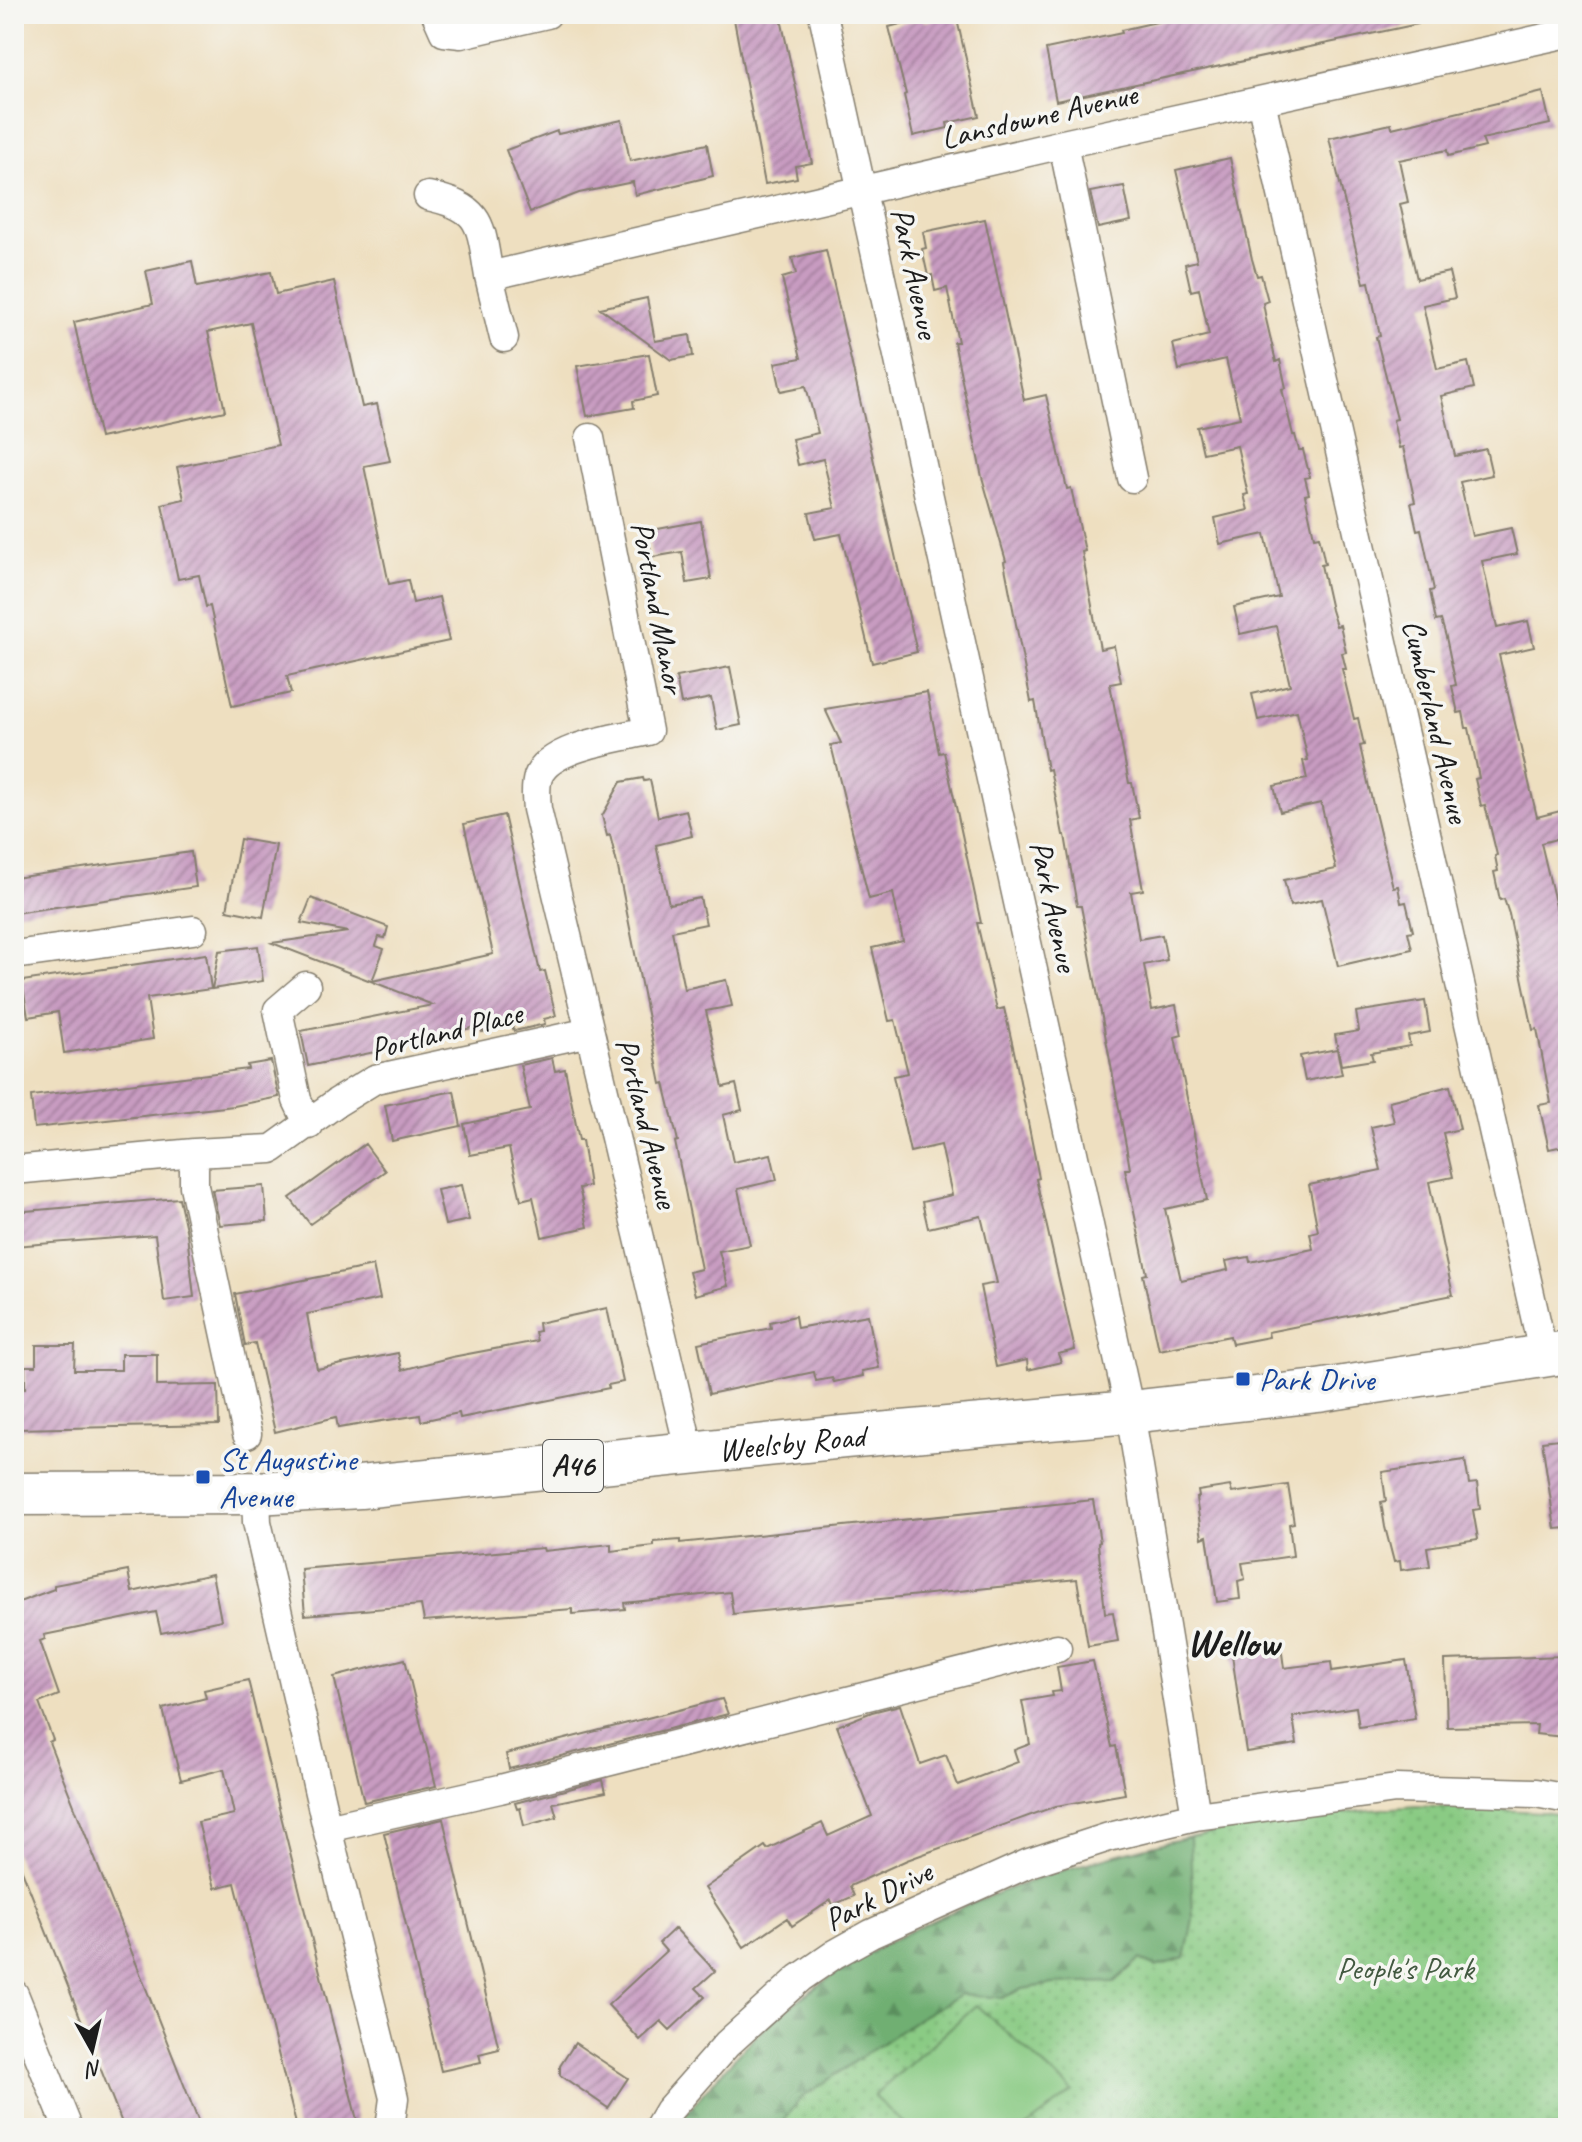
<svg xmlns="http://www.w3.org/2000/svg" width="1582" height="2142" font-family="Caveat,sans-serif">
  <style>
    .green { fill: url(#green-dots); stroke: #537450; stroke-width: 2 }
    .forest { fill: url(#forest-firs); stroke: #466647; stroke-width: 2 }
    .pitch { fill: #8acb84; stroke: #537450; stroke-width: 2 }
    .building { fill: url(#building-hatch) }
    .lines { fill: none; stroke-linecap: round; stroke-linejoin: round }
    .minor-casing { stroke: #857e6e; stroke-width: 31 }
    .highway-casing { stroke: #857e6e; stroke-width: 45 }
    .minor { stroke: #fff; stroke-width: 28 }
    .highway { stroke: #fff; stroke-width: 42 }
    .transit-dot { fill: #1a4fb4; stroke: #f6f6f2; stroke-width: 3 }
    .labels { text-anchor: middle; dominant-baseline: central; stroke-width: 7; stroke-linejoin: round; paint-order: stroke }
    .shield { fill: #f6f6f2; stroke: #5d5d5c; stroke-width: 2 }
    .shield-label { font-size: 30px; font-weight: bold; fill: #1c1c1c }
    .street-label { font-size: 32px; fill: #1c1c1c; stroke: #f6f6f2 }
    .transit-label { font-size: 32px; fill: #164399; stroke: #f6f6f2; text-anchor: start }
    .park-label { font-size: 32px; fill: #425940; stroke: #f6f6f2 }
    .district-label { font-size: 40px; font-weight: bold; fill: #1c1c1c; stroke: #f6f6f2 }
  </style>
  <defs>
    <pattern id="green-dots" width="8" height="8" patternUnits="userSpaceOnUse" patternTransform="scale(2)"><rect width="8" height="8" fill="#8acb84"/><path d="M2 2h.1M6 6h.1" fill="none" stroke="#76ae71" stroke-width="1.8" stroke-linecap="round"/></pattern>
    <pattern id="forest-firs" width="22" height="20" patternUnits="userSpaceOnUse" patternTransform="scale(2)"><rect width="22" height="20" fill="#6faf72"/><path d="M5 1l3.5 6h-7zM16 11l3.5 6h-7z" fill="#5a8e5d"/></pattern>
    <pattern id="building-hatch" width="6" height="6" patternUnits="userSpaceOnUse" patternTransform="scale(2)"><rect width="6" height="6" fill="#c89bc1"/><path d="M-1 1l2-2M0 6l6-6M5 7l2-2" fill="none" stroke="#a27e9c"/></pattern>
  </defs>
  <rect width="100%" height="100%" fill="#f6f6f2"/>
  <filter id="ink" filterUnits="userSpaceOnUse"><feTurbulence type="fractalNoise" baseFrequency=".0125" numOctaves="2"/><feDisplacementMap in="SourceGraphic" scale="16" xChannelSelector="R" yChannelSelector="G"/><feConvolveMatrix kernelMatrix="1 2 1 2 8 2 1 2 1" color-interpolation-filters="sRGB"/></filter>
  <filter id="wash" filterUnits="userSpaceOnUse"><feTurbulence type="fractalNoise" baseFrequency=".006" numOctaves="4" result="noise"/><feDisplacementMap in="SourceGraphic" scale="32" xChannelSelector="R" yChannelSelector="G"/><feGaussianBlur stdDeviation="1.8" result="paint"/><feColorMatrix in="noise" values="0 0 0 0 0 0 0 0 0 0 0 0 0 0 0 0 0 1.4 0 .05"/><feComposite in="paint" operator="in"/></filter>
  <g filter="url(#wash)">
    <rect width="100%" height="100%" fill="#eedfc0"/>
    <path class="green" d="M1416 1806 1542 1812 1568 1816V2128H674C714 2080 756 2031 806 1994 978 1871 1209 1822 1416 1806Z"/>
    <path class="forest" d="M1190 1837 1193 1920 1185 1958 1155 1967 1140 1959 1114 1982 1054 1984 1022 1989 1002 1998 962 1994 919 2018 800 2099 779 2128H674C704 2092 734 2055 769 2024 883 1924 1044 1869 1190 1837Z"/>
    <path class="pitch" d="M976 2005 1073 2092 1025 2128H909L874 2096Z"/>
    <g id="blocks">
      <path class="building" d="M733 14H780L812 163 795 166 797 178 765 184Z
        M1192 14H1417L1418 24 1056 101 1046 49 1122 33 1121 30Z
        M956 15 979 116 947 123 948 128 913 136 904 95 906 94 889 27 923 18 924 22Z
        M1543 92 1550 124 1482 139 1485 147 1448 156 1447 150 1399 160 1408 202 1400 204 1417 279 1449 272 1455 298 1423 305 1437 369 1468 362 1474 388 1441 396 1455 456 1486 449 1492 475 1460 482 1472 536 1511 528 1517 554 1482 561 1497 628 1528 621 1534 647 1499 655 1537 817 1568 809V836L1541 843 1568 957V1145L1549 1149 1539 1105 1551 1103 1537 1029 1533 1030 1509 914 1504 899 1500 900 1494 872 1498 871 1495 856 1497 855 1485 805 1481 806 1478 792 1475 779 1479 778 1469 728H1466L1463 712 1458 713 1452 686 1456 685 1446 637 1441 620 1436 621 1430 591 1434 590 1421 529 1417 530 1411 503 1415 502 1403 447 1399 448 1393 420 1397 419 1376 337 1380 336 1369 282 1364 283 1329 138 1391 124 1392 128Z
        M622 120 630 161 707 144 713 176 635 195 633 182 579 193 530 212 506 150 557 131 558 134Z
        M1230 158 1252 259 1257 276 1261 275 1268 301 1263 303 1266 319 1276 362 1280 360 1286 388 1282 389 1293 435H1295L1299 450H1303L1310 477 1305 478 1309 494 1305 495 1314 537 1319 536 1325 564 1321 565 1331 610 1336 626 1340 625 1346 652 1342 653 1346 669H1342L1354 719 1358 718 1364 745 1360 746 1370 792 1393 887 1398 886 1401 903 1406 902 1413 931 1408 932 1412 949 1338 966 1322 899 1290 906 1284 880 1336 869 1321 803 1280 812 1274 786 1307 779 1303 761 1308 760 1297 711 1258 720 1252 694 1290 685 1276 626 1240 634 1234 607 1279 597 1265 534 1220 544 1215 518 1248 510 1244 495 1248 494 1237 446 1203 453 1197 427 1240 418 1226 359 1179 370 1173 344 1209 335 1199 289 1191 291 1185 264 1197 261 1176 170Z
        M1124 186 1131 221 1098 228 1090 192Z
        M985 219 1024 400 1046 395 1067 489 1071 488 1085 551 1082 552 1100 649 1114 646 1121 682 1110 684 1129 783H1132L1139 818 1130 820 1143 890 1131 892 1139 939 1162 935 1167 960 1144 965 1152 1010 1176 1005 1182 1035 1175 1037 1207 1200 1165 1209 1181 1280 1228 1270 1226 1261 1249 1257 1250 1262 1313 1249 1310 1233 1318 1231 1309 1185 1381 1170 1371 1127 1394 1122 1389 1101 1450 1086 1460 1129 1443 1133 1453 1177 1429 1182 1453 1295 1268 1332 1269 1337 1232 1344 1230 1336 1159 1350 1143 1275 1147 1274 1125 1169H1130L1127 1151 1081 906H1077L1065 835H1063L1050 769 1047 770 1035 701 1031 702 1004 562 1006 561 982 477 954 342H958L947 288 935 291 932 275 928 276 922 249 926 248 923 232Z
        M826 250 917 652 872 663 841 534 815 539 809 513 835 508 823 459 798 465 792 439 818 433 806 386 781 391 775 363 801 358 782 278 796 274 792 258Z
        M192 261 197 287 271 272 276 294 334 281 362 407 377 404 390 461 364 466 389 584 408 580 413 603 439 597 449 641 287 676 291 693 232 706 210 606 206 607 199 575 178 579 162 504 184 499 177 467 278 445 251 323 208 332 225 411 100 438 74 322 153 304 146 271Z
        M647 298 655 341 690 335 693 356 671 360 600 308Z
        M649 354 657 396 633 401 634 408 587 416 577 366Z
        M701 521 711 579 687 583 682 552 652 557 647 531Z
        M730 667 741 725 717 730 711 698 681 704 676 677Z
        M927 692 939 753 944 752 958 816 981 923H977L997 1010 1004 1008 1014 1051 1039 1178 1036 1179 1075 1350 1058 1354 1061 1362 1028 1370 1027 1360 996 1367 980 1286 997 1283 981 1216 928 1228 922 1202 952 1195 941 1145 910 1152 893 1076 908 1073 895 1020 889 1021 872 948 903 941 893 893 869 899 831 745 841 743 825 709Z
        M643 778 644 781 650 780 658 817 686 810 692 836 656 845 669 904 700 898 706 924 672 931 684 989 726 980 732 1006 706 1011 723 1087 736 1084 742 1110 723 1115 733 1162 771 1154 777 1180 738 1189 750 1245 719 1251 728 1286 695 1295 689 1272 701 1269 675 1142 678 1141 664 1083 661 1084 618 868 610 835 607 836 602 816 621 782Z
        M504 815 540 972 545 971 556 1016 544 1019 545 1024 514 1031 512 1026 482 1032 481 1026 394 1045V1048L308 1066 301 1031 433 1005 272 943 348 932 301 923 311 898 388 927 385 938 379 937 376 946 384 949 372 981 493 954 464 824Z
        M240 839 276 845 263 917 227 910Z
        M191 852 196 887 14 913V878Z
        M258 946 263 981 212 989 219 951Z
        M206 954 211 989 147 998 153 1039 64 1053 58 1012 28 1017 22 981Z
        M1425 1001 1430 1032 1408 1036 1410 1046 1371 1053 1373 1060 1341 1065 1335 1035 1359 1031 1356 1012Z
        M1337 1049 1342 1074 1305 1081 1300 1056Z
        M552 1058 555 1071 565 1069 579 1140H582L589 1186 579 1188 588 1227 542 1237 533 1197 521 1200 509 1148 470 1155 464 1124 530 1110 520 1065Z
        M271 1061 279 1097 234 1106 34 1128 31 1096 248 1069 247 1065Z
        M454 1091 461 1126 392 1141 385 1105Z
        M365 1144 385 1171 310 1224 290 1198Z
        M461 1185 469 1220 445 1225 437 1190Z
        M264 1186 267 1221 220 1225 212 1190Z
        M179 1198 187 1234 194 1297 164 1301 155 1235 14 1246V1212Z
        M373 1266 380 1299 307 1314 317 1369 398 1353 402 1370 452 1357 537 1341 535 1332 539 1331 538 1323 607 1308 623 1382 608 1385 609 1388 460 1418 459 1413 421 1421 420 1415 338 1428 336 1417 275 1432 255 1343 245 1345 235 1294Z
        M868 1315 879 1368 862 1371 863 1376 834 1382 832 1378 816 1381 814 1372 709 1394 698 1343 771 1328 770 1322 795 1316 797 1328Z
        M36 1345H75L74 1370H121V1354H157V1386L218 1385 219 1425 14 1429V1389L25 1388V1366H36Z
        M1568 1438V1528L1555 1529 1542 1441Z
        M1465 1460 1469 1484 1477 1483 1480 1509 1473 1510 1478 1539 1427 1547 1430 1566 1401 1570 1400 1561 1394 1562 1385 1527 1381 1502 1386 1501 1382 1472Z
        M1288 1485 1294 1523 1289 1524 1293 1556 1242 1563 1245 1579 1238 1581 1240 1599 1217 1602 1207 1536 1202 1538 1196 1498 1199 1497 1198 1491 1230 1486 1232 1493Z
        M1093 1500 1100 1542 1098 1543 1105 1613 1113 1612 1118 1641 1088 1646 1077 1579 733 1614 730 1592 624 1603 625 1609 573 1614 572 1609 424 1621 421 1605 305 1615 301 1569 543 1548 544 1551 611 1544V1551L654 1546V1542L680 1540V1543Z
        M128 1571 132 1592 212 1574 221 1620 161 1633 156 1612 44 1635 45 1639 40 1641 59 1695 39 1703 53 1740 49 1742 201 2128H124L14 1850V1604L54 1589V1585Z
        M1281 1646 1284 1668 1331 1662 1332 1671 1406 1660 1415 1718 1359 1727 1356 1707 1293 1717 1297 1744 1246 1752 1232 1655Z
        M1563 1656V1659L1568 1660V1728L1564 1727 1563 1737 1536 1734 1537 1725 1447 1727 1445 1660Z
        M405 1659 436 1786 364 1802 334 1677Z
        M1093 1661 1112 1747 1116 1746 1125 1794 1056 1806 907 1860 850 1886 854 1896 833 1905 831 1900 792 1926 787 1918 744 1947 705 1888 765 1846 767 1849 822 1823 828 1836 872 1816 837 1726 872 1712 900 1705 920 1764 946 1755 958 1785 1018 1762 1014 1750 1030 1744 1022 1701 1053 1696 1052 1692 1061 1691 1057 1667Z
        M248 1680 276 1796 359 2128H297L235 1883 215 1888 198 1822 234 1814 224 1769 181 1780 166 1722 163 1709 206 1698 204 1690Z
        M722 1699 728 1714 509 1769 506 1754Z
        M603 1780 606 1792 553 1803 557 1817 524 1826 520 1808 517 1809 515 1803Z
        M443 1819 499 2049 479 2054 481 2062 441 2071 384 1833Z
        M675 1928 715 1971 696 1988 705 1997 670 2030 661 2021 640 2040 608 2005 666 1951 659 1943Z
        M575 2043 628 2078 608 2108 560 2075V2066Z"/>
    </g>
  </g>
  <g filter="url(#ink)">
    <use href="#blocks" fill-opacity="0" stroke="#857e6e" stroke-width="2"/>
    <g class="lines">
      <g class="minor-casing">
        <path id="minor" d="M436 14 444 32 461 34 547 14
          M823 14 1130 1412 1196 1816
          M1261 101 1544 1356
          M1063 144 1132 478
          M428 196C484 208 480 225 489 276
          M504 338 489 276 1063 144 1568 33
          M590 438 648 731C620 738 549 746 538 777 535 787 536 798 537 809L690 1453
          M14 955 193 930
          M306 986 278 1010 297 1100 309 1125
          M194 1153V1186L247 1434
          M14 1170 194 1153 272 1149 336 1103 375 1079 590 1032
          M256 1493 257 1522 327 1828 394 2098 390 2128
          M327 1828 500 1789 1057 1648
          M14 1994 68 2128
          M658 2128 668 2111 727 2044 800 1978 835 1954 871 1934 1029 1863 1109 1837 1196 1816 1396 1789 1536 1793 1568 1799"/>
      </g>
      <g class="highway-casing">
        <g id="highway">
          <path id="s1" d="M14 1494 256 1493 360 1487 844 1437 1130 1412 1318 1391 1568 1352"/>
        </g>
      </g>
      <use href="#minor" class="minor"/>
      <use href="#highway" class="highway"/>
    </g>
  </g>
  <g class="transit-dot">
    <rect x="1235" y="1371" width="16" height="16" rx="4"/>
    <rect x="195" y="1469" width="16" height="16" rx="4"/>
  </g>
  <g class="labels">
    <rect class="shield" x="543" y="1440" width="60" height="52" rx="6"/>
    <g class="shield-label">
      <text x="573" y="1466">A46</text>
    </g>
    <g class="street-label">
      <text transform="translate(1039 116) rotate(-13)">Lansdowne Avenue</text>
      <text transform="translate(915 273) rotate(78)">Park Avenue</text>
      <text transform="translate(658 607) rotate(79)">Portland Manor</text>
      <text transform="translate(1436 721) rotate(77)">Cumberland Avenue</text>
      <text transform="translate(1054 906) rotate(78)">Park Avenue</text>
      <text transform="translate(446 1031) rotate(-14)">Portland Place</text>
      <text transform="translate(647 1123) rotate(76)">Portland Avenue</text>
      <text stroke="none"><textPath href="#s1" startOffset="780">Weelsby Road</textPath></text>
      <text transform="translate(878 1896) rotate(-27)">Park Drive</text>
    </g>
    <g class="transit-label">
      <text x="1259" y="1379">Park Drive</text>
      <text x="219" y="1459">St Augustine<tspan x="219" dy="37">Avenue</tspan></text>
    </g>
    <g class="park-label">
      <text x="1405" y="1968">People's Park</text>
    </g>
    <g class="district-label">
      <text x="1233" y="1643">Wellow</text>
    </g>
  </g>
  <rect width="1582" height="2142" fill="none" stroke="#f6f6f2" stroke-width="48"/>
  <g transform="translate(92 2050) rotate(172)" stroke="#f6f6f2" stroke-width="6" paint-order="stroke">
  <path d="M0-6L14 30L0 20L-14 30Z" fill="#1c1c1c"/>
  <text y="-12" font-size="22" font-weight="bold" text-anchor="middle" fill="#1c1c1c">N</text>
  </g>
</svg>
